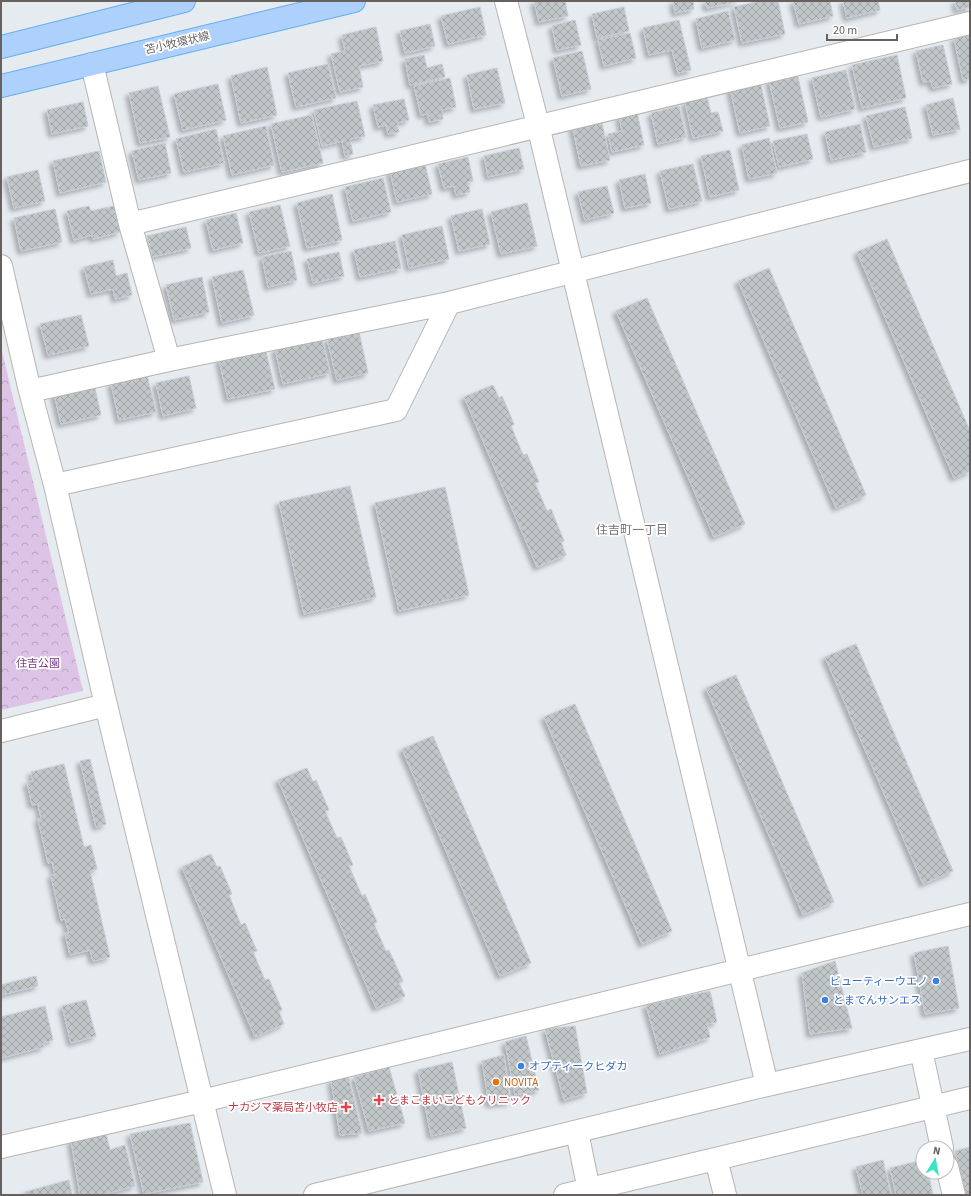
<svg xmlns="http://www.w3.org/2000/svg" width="971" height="1196" font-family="'Source Sans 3','Noto Sans JP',sans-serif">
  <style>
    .park { fill: url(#park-crowns) }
    .building { fill: url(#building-cross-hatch); stroke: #c5ced4; filter: url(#shadow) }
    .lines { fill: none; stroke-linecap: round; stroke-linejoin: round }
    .minor-casing { stroke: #b8b4b2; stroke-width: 24 }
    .major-casing { stroke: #62aeed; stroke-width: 24 }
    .minor { stroke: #fff; stroke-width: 22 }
    .major { stroke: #aed0fc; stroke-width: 22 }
    .shop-dot { fill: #3f7fe0; stroke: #fff; stroke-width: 1.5 }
    .food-dot { fill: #e8710a; stroke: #fff; stroke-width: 1.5 }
    .health-dot { fill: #e0444e; stroke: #fff; stroke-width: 1.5 }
    .labels { text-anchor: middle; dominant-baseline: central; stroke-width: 3.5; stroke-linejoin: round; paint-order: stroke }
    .street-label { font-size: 11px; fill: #66605e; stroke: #fff }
    .park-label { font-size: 11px; fill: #783a89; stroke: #fff }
    .shop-label { font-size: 11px; fill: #366cbe; stroke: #fff; text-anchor: start }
    .food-label { font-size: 11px; fill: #c56008; stroke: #fff; text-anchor: start }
    .health-label { font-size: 11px; fill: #be3a42; stroke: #fff; text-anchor: start }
    .neighbourhood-label { font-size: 12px; fill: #78716f; stroke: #fff }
  </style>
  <defs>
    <pattern id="park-crowns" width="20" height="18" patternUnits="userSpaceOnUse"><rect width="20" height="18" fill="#ddc4e6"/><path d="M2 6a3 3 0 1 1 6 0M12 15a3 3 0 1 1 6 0" fill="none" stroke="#b7a3be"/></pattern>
    <pattern id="building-cross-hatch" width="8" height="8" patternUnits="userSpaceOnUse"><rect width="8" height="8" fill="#c1c6c8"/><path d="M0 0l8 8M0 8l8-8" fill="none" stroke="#a1a4a6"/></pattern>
    <filter id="shadow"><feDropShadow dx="-3.5" dy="3.5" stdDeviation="2" flood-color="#0004"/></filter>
  </defs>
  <rect width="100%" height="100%" fill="#e6ebf0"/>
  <path class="park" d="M1 347 83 691 1 710Z"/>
  <path class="building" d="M534 1H565L568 16 539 22Z
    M673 1H693L694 9 675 13Z
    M705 1H740L707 8Z
    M761 1H778L785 34 742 43 734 7Z
    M793 1H830L833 16 799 24Z
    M843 1H878L880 10 847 18Z
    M955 1H970V7L957 10Z
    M480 7 486 35 448 44 441 16Z
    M624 7 629 31 597 38 592 14Z
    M728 11 735 40 702 48 696 19Z
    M575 20 581 45 557 50 552 26Z
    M679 20 691 70 678 73 672 50 649 55 643 28Z
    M430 24 435 46 405 53 400 31Z
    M376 27 383 61 359 66 363 87 340 92 331 54 345 51 342 35Z
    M630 33 636 58 604 66 598 40Z
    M970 35V79L963 80 954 38Z
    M943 45 952 84 933 88 931 81 923 82 916 51Z
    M582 51 591 89 562 96 553 58Z
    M424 55 427 68 442 64 445 77 410 85 405 59Z
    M897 55 906 98 862 108 852 65Z
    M328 64 336 98 296 107 288 73Z
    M267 67 277 115 241 123 231 76Z
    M497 68 505 103 474 109 467 75Z
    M846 70 855 109 821 117 812 78Z
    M797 73 808 122 780 128 769 80Z
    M450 78 456 107 442 110 443 119 429 122 428 114 421 115 414 86Z
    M760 81 770 126 740 133 730 88Z
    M218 84 226 120 183 130 174 94Z
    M158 86 170 137 140 143 129 93Z
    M707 97 711 113 718 112 723 131 693 138 685 102Z
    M953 98 960 129 933 135 926 105Z
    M404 99 409 120 397 123 399 132 388 134 386 125 378 127 373 105Z
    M357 101 365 136 350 139 353 154 345 156 342 141 322 146 314 110Z
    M83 102 88 126 52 134 47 110Z
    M679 106 686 137 658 144 651 113Z
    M905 107 912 138 874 147 866 116Z
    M637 112 644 145 612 152 608 134 622 131 619 116Z
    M312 115 323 163 282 172 271 124Z
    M601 119 610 160 581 166 572 125Z
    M860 124 866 152 831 160 825 132Z
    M266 126 274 165 232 175 223 136Z
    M216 129 224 163 184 172 176 139Z
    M807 134 813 159 779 167 773 141Z
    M769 138 777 173 749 179 742 145Z
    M165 143 171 173 139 180 132 151Z
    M519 148 524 169 488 177 484 156Z
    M730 150 739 190 710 197 701 156Z
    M99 151 106 182 60 193 53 161Z
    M468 157 473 181 468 182 470 192 456 195 454 186 444 188 438 164Z
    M425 164 432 194 397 202 390 171Z
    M693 164 702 201 669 209 660 171Z
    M38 170 45 201 14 208 7 177Z
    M645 174 651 203 625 208 619 180Z
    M383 178 391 212 353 221 345 187Z
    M607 186 614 213 585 220 578 192Z
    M332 194 342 240 307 248 297 203Z
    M527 203 537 246 501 254 491 212Z
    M280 205 290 246 259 253 249 212Z
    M89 206 91 211 114 206 120 232 93 239 92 235 74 240 67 211Z
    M55 209 62 242 21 251 14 218Z
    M482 209 490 244 459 251 451 216Z
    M236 213 243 243 213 250 206 220Z
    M442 226 449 259 409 268 402 235Z
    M186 227 191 248 152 257 147 236Z
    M887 239 970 431V471L954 478 857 252Z
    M395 241 401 268 360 277 354 250Z
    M291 251 297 280 268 287 262 257Z
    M339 252 344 276 313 283 307 259Z
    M113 260 116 276 127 273 132 295 115 299 113 289 91 294 84 267Z
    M769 268 866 495 836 508 738 281Z
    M243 270 254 315 222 323 212 277Z
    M202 277 209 312 174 320 166 285Z
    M647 298 745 524 714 537 616 311Z
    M81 315 89 346 48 355 40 324Z
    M359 332 368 373 337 380 327 339Z
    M322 339 330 373 283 384 275 349Z
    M265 348 275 389 228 399 219 359Z
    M147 375 156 412 119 420 111 383Z
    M189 376 196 408 163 416 156 383Z
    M94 384 101 415 61 424 54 393Z
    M493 385 499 398 502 396 514 424 511 426 523 455 527 454 539 482 535 483 547 511 551 509 564 541 561 542 566 555 537 567 464 397Z
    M350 486 376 597 304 614 279 502Z
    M445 487 469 595 399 611 375 503Z
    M856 644 953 871 923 884 825 657Z
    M736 675 834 902 803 915 706 688Z
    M575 704 672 931 642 944 544 717Z
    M433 736 531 963 500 976 402 749Z
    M90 759 106 824 96 827 80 761Z
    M64 764 84 847 91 845 97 869 90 871 110 957 93 961 90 950 70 955 65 933H69L65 919 61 920 51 875H55L52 862 48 863 38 819 41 818 38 804 32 805 27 782 33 781 31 772Z
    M307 768 313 782 316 780 329 810 325 811 337 838 341 837 353 865 349 866 362 896 365 894 377 922 374 924 386 951 389 950 403 981 399 983 405 996 376 1008 278 780Z
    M211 854 217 867 220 866 232 894 229 895 241 925 245 923 257 951 253 952 265 980 269 979 282 1010 279 1012 284 1024 255 1037 182 867Z
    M948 946 959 1008 925 1014 914 953Z
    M835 961 852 1028 810 1034 802 973Z
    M36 976 38 986 1 995V985Z
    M710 991 717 1022 707 1024 710 1037 660 1054 646 1005Z
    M86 1000 96 1036 71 1043 62 1006Z
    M45 1006 53 1040 43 1043 44 1047 1 1058V1017Z
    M575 1026 587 1093 564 1100 545 1029Z
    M526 1036 539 1090 515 1095 505 1042Z
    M504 1055 510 1102 489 1104 482 1061Z
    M452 1062 466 1128 431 1136 418 1070Z
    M389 1067 405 1123 369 1131 354 1077Z
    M348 1075 362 1133 340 1135 331 1080Z
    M190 1123 203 1182 144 1194 130 1134Z
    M106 1133 110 1150 125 1145 135 1186 101 1195H80L71 1140Z
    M970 1147V1195H966L955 1151Z
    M883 1160 891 1195H863L856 1167Z
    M923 1160V1172H928L933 1195H896L890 1168Z
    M69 1180 72 1195H26L25 1192Z"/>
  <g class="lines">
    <g class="minor-casing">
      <path id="minor" d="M506 1 538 125 767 1085
        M92 64 130 224 169 360
        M130 224 970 23
        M1 266 30 391 55 485 106 705 225 1195
        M30 391 169 360 449 303 970 171
        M55 485 396 410 449 303
        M1 731 106 705
        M921 1050 942 1148
        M577 1132 590 1195
        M1 1147 202 1101 970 914
        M716 1159 725 1195
        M947 1167 954 1195
        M315 1195 767 1085 970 1039
        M565 1195 970 1098"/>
    </g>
    <g class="major-casing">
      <path id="major" d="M1 47 184 1
        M1 86 354 1"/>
    </g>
    <use href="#minor" class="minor"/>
    <use href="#major" class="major"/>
  </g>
  <g class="shop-dot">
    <circle cx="936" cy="981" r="4"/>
    <circle cx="825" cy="1000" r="4"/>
    <circle cx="521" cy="1066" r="4"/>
  </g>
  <circle class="food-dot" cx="496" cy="1082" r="4"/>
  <g class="health-dot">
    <path d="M377 1094h4v4h4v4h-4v4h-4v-4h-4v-4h4z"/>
    <path d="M344 1101h4v4h4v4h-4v4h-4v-4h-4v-4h4z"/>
  </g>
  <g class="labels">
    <g class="street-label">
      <text transform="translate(177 43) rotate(-13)">苫小牧環状線</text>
    </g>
    <g class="park-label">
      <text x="38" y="663">住吉公園</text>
    </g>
    <g class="shop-label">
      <text x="928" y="981" text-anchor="end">ビューティーウエノ</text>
      <text x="833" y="1000">とまでんサンエス</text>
      <text x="529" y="1066">オプティークヒダカ</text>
    </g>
    <g class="food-label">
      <text x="504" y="1082">NOVITA</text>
    </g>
    <g class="health-label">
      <text x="388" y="1100">とまこまいこどもクリニック</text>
      <text x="338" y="1107" text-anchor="end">ナカジマ薬局苫小牧店</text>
    </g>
    <g class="neighbourhood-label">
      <text x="632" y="530">住吉町一丁目</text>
    </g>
  </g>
  <rect width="971" height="1196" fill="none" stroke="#66605e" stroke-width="4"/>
  <g transform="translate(935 1160) rotate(11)"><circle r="19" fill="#ffffff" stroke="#c2bfbf"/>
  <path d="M0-3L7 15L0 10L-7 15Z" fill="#38e4c3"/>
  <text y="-6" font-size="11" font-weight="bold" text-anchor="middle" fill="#66605e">N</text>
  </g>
  <path d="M827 34v6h70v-6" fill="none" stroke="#66605e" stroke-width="2"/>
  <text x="833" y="34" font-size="12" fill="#66605e" stroke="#ffffff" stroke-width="3" paint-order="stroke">20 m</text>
</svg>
